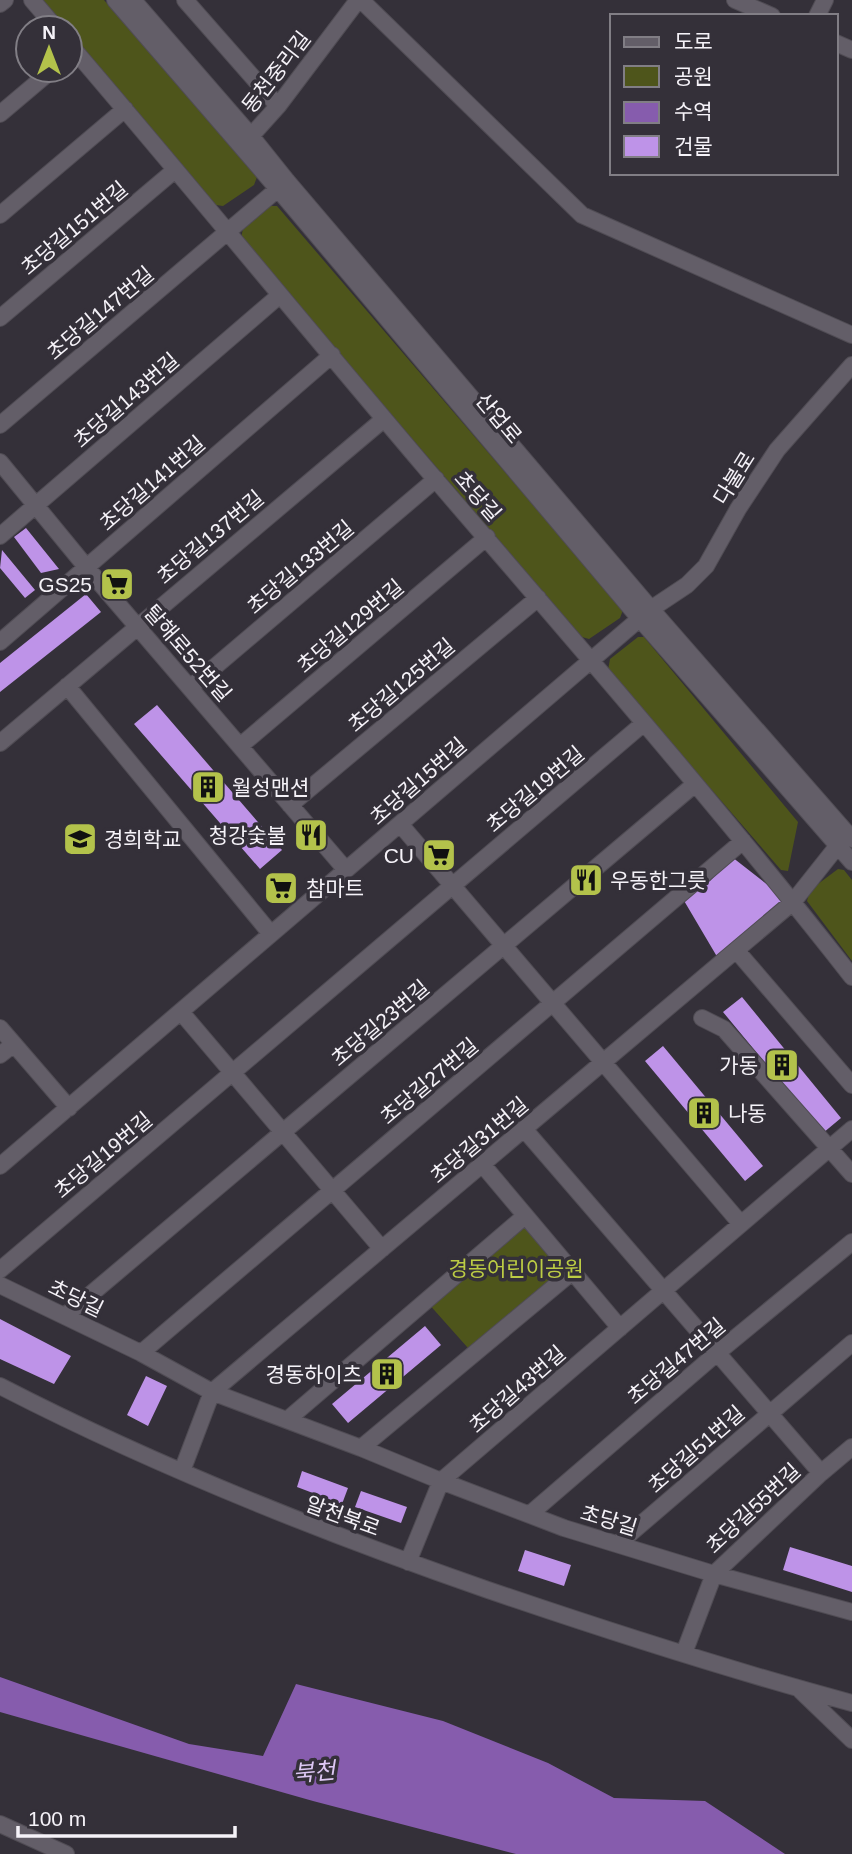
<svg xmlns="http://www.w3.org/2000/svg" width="852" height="1854" font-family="Helvetica,'Noto Sans KR',sans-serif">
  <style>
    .green { fill: #4e551b }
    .water { fill: #865cad }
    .building { fill: #be93e8 }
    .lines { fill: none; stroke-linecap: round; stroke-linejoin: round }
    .minor-casing { stroke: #504c54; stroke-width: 18 }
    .minor { stroke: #635e68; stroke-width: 16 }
    .labels { text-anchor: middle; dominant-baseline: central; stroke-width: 7; stroke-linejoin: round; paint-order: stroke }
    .street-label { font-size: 21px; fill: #f5f2f8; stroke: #343039 }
    .poi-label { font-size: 21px; fill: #f5f2f8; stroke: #343039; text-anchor: end }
    .park-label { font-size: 21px; fill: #bccc44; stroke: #343039 }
    .water-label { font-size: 23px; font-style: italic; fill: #ddc8f4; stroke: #343039 }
  </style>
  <rect width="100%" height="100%" fill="#343039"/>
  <path class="green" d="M39 0H104L257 177 254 185 223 206 216 205 70 35V28H64Z
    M270 206H277L623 610 620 618 589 639 582 637 241 239 243 228Z
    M638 637H644L798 822 788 871 781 870 608 670 610 659Z
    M838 869 844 870 852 880V961L807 901 810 890Z
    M521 1223 561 1271 468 1348 427 1302Z"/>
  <path class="water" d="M0 1677 189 1744 263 1756 296 1684 443 1721 548 1763 614 1798 705 1801 785 1854H516L313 1801 0 1712Z"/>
  <path class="building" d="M26 528 59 569 41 573 14 537Z
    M2 550 35 590 25 598 0 568Z
    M86 594 101 612 0 692V663Z
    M157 705 282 850 260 869 134 724Z
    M732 857 787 900 719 960 683 899 710 881Z
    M742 997 841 1118 823 1133 723 1012Z
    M663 1046 763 1166 745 1181 645 1061Z
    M0 1319 71 1356 54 1384 0 1359Z
    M425 1326 441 1345 348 1423 332 1404Z
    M146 1376 167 1386 148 1426 127 1415Z
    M302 1471 348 1488 342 1504 297 1487Z
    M361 1491 407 1507 401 1523 355 1507Z
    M790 1547 852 1566V1592L783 1570Z
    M525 1550 571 1565 564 1586 518 1571Z"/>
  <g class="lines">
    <g class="minor-casing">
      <path id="minor" d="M32 0 56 28
        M115 0 278 189 640 619 852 862
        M133 0 251 136 287 181 651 609 852 839
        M185 0 278 106
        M361 0 582 215 852 335
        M735 0 772 16
        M0 4 5 0
        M817 16 825 0
        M836 43 852 50
        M70 45C189 184 305 326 424 466 569 635 715 802 852 977
        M0 114 52 70
        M251 136 278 106 358 0
        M0 215 125 109
        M0 318 175 170
        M0 425 286 182
        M0 462 87 568 346 870
        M0 536 280 295
        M0 642 332 355
        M67 686 271 934
        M191 687 436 479
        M0 743 384 419
        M240 746 487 537
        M290 805 538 598
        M400 824 741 1224
        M736 950 852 1085
        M181 1012 382 1249
        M702 1018 724 1029 852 1174
        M0 1028 69 1108
        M0 1055 14 1044
        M524 1129 821 1473
        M482 1164 620 1328
        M0 1166 651 609 687 585 706 566 738 509 777 450 852 365
        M0 1270 644 723
        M0 1285 141 1353 212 1392 361 1448 441 1481 564 1528 714 1574 852 1612
        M65 1316 695 784
        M141 1353 743 841
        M0 1386C157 1467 321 1532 488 1590 608 1631 729 1670 852 1703
        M287 1420 525 1216
        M361 1448 572 1272
        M182 1471 212 1392 793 902 843 839
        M530 1514 717 1353 852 1242
        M618 1544 852 1343
        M408 1562 441 1481 852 1129
        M684 1653 714 1574 821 1473 852 1447
        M800 1690 852 1740
        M0 1824 66 1854"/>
    </g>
    <use href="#minor" class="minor"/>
  </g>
  <defs>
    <g id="supermarket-square" transform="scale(1.75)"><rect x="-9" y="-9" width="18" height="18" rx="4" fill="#b3c24b" stroke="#343039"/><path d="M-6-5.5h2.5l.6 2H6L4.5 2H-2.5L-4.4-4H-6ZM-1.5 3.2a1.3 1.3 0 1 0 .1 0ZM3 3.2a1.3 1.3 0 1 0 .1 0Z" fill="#111"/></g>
    <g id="building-square" transform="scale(1.75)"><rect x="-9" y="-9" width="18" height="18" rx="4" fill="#b3c24b" stroke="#343039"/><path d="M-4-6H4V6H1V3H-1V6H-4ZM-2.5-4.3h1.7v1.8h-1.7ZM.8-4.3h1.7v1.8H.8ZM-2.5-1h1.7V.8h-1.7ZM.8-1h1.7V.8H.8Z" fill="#111"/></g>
    <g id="restaurant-square" transform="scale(1.75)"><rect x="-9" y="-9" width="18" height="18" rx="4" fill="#b3c24b" stroke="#343039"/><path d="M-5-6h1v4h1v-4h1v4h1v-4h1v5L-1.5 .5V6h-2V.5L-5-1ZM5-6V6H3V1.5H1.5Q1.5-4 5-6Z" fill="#111"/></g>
    <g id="school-square" transform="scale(1.75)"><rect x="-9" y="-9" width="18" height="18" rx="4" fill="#b3c24b" stroke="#343039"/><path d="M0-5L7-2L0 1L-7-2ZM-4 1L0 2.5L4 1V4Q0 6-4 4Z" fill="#111"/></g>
  </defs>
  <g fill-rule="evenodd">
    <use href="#supermarket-square" x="117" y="584"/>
    <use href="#building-square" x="208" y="787"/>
    <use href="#restaurant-square" x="311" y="835"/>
    <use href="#school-square" x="80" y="839"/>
    <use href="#supermarket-square" x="439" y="855"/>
    <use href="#restaurant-square" x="586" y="880"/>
    <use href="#supermarket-square" x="281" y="888"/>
    <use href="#building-square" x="782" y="1065"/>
    <use href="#building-square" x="704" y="1113"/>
    <use href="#building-square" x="387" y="1374"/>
  </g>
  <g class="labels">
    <g class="street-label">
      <text transform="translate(276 72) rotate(-52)">동천중리길</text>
      <text transform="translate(74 228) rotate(-40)">초당길151번길</text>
      <text transform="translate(100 313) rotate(-40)">초당길147번길</text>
      <text transform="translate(126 400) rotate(-41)">초당길143번길</text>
      <text transform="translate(499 418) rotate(50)">산업로</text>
      <text transform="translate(734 478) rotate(-58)">다불로</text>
      <text transform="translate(152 483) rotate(-41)">초당길141번길</text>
      <text transform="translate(478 496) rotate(49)">초당길</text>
      <text transform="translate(210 537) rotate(-40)">초당길137번길</text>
      <text transform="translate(300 567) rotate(-40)">초당길133번길</text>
      <text transform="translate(350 626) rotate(-40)">초당길129번길</text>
      <text transform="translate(188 653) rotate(49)">탈해로52번길</text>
      <text transform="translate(401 685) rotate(-40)">초당길125번길</text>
      <text transform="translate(418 781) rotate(-41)">초당길15번길</text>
      <text transform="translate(535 789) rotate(-40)">초당길19번길</text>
      <text transform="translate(380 1023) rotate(-40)">초당길23번길</text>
      <text transform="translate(429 1081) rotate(-40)">초당길27번길</text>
      <text transform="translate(479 1140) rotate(-40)">초당길31번길</text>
      <text transform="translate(103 1155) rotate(-40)">초당길19번길</text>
      <text transform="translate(76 1298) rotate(26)">초당길</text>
      <text transform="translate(676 1361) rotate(-40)">초당길47번길</text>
      <text transform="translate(517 1389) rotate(-41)">초당길43번길</text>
      <text transform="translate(696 1449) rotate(-41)">초당길51번길</text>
      <text transform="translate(753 1508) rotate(-43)">초당길55번길</text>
      <text transform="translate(343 1516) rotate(20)">알천북로</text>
      <text transform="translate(609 1520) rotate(17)">초당길</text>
    </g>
    <g class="poi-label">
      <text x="92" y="584">GS25</text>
      <text x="232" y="787" text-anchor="start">월성맨션</text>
      <text x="286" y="835">청강숯불</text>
      <text x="104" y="839" text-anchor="start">경희학교</text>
      <text x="414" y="855">CU</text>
      <text x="610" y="880" text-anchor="start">우동한그릇</text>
      <text x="306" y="888" text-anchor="start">참마트</text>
      <text x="758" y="1065">가동</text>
      <text x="728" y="1113" text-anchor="start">나동</text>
      <text x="362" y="1374">경동하이츠</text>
    </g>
    <g class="park-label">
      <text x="516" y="1268">경동어린이공원</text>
    </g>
    <g class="water-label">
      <text transform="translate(314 1772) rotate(-5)">북천</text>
    </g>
  </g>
  <rect x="610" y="14" width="228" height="161" fill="#343039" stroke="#817e85" stroke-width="2"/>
  <rect x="624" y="37" width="35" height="10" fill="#635e68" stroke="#817e85" stroke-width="2"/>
  <text x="674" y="49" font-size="21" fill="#f5f2f8">도로</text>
  <rect x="624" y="66" width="35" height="21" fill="#4e551b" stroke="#817e85" stroke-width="2"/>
  <text x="674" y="84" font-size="21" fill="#f5f2f8">공원</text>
  <rect x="624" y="102" width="35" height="21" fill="#865cad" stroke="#817e85" stroke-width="2"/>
  <text x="674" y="119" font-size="21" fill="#f5f2f8">수역</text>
  <rect x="624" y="136" width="35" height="21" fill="#be93e8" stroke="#817e85" stroke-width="2"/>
  <text x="674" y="154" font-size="21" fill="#f5f2f8">건물</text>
  <g transform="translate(49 49)"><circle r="33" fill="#343039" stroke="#817e85" stroke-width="2"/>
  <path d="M0-5L12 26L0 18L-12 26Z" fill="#b3c24b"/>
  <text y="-10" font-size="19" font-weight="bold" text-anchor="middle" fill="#f5f2f8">N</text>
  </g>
  <path d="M18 1826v10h217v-10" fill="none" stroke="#f5f2f8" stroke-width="3.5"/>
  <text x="28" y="1826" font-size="21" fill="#f5f2f8" stroke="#343039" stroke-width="5" paint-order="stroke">100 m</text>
</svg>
